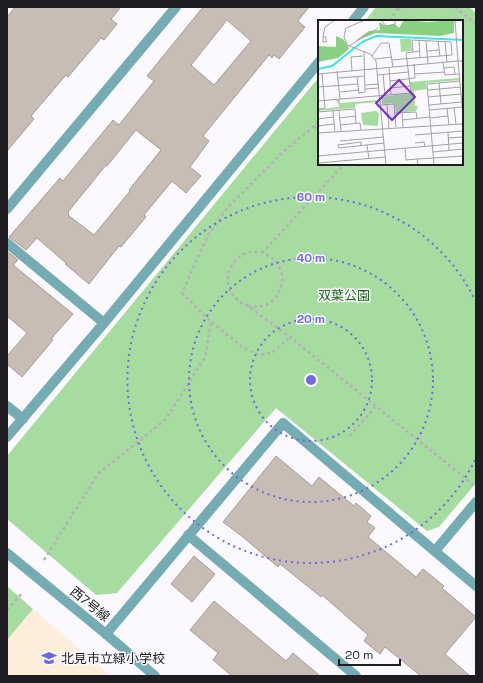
<svg xmlns="http://www.w3.org/2000/svg" width="483" height="683" font-family="'Space Grotesk','Noto Sans JP',sans-serif">
  <style>
    .education { fill: #fceedb }
    .green { fill: #a6dca0 }
    .building { fill: #c8bdb5; stroke: #a69c94; fill-rule: evenodd }
    .lines { fill: none; stroke-linecap: round; stroke-linejoin: round }
    .path { stroke: #b3b1b6; stroke-width: 2.5; stroke-dasharray: 3 3; stroke-linecap: butt }
    .minor { stroke: #75abb3; stroke-width: 10 }
    .tertiary { stroke: #75abb3; stroke-width: 10 }
    .ring { fill: none; stroke: #6f68e2; stroke-width: 2; stroke-dasharray: 2 4 }
    .labels { text-anchor: middle; dominant-baseline: central; stroke-width: 3; stroke-linejoin: round; paint-order: stroke }
    .park-label { font-size: 13px; fill: #20651c; stroke: #fbf9fe }
    .street-label { font-size: 13px; fill: #1f1d21; stroke: #fbf9fe }
    .poi-label { font-size: 13px; fill: #1f1d21; stroke: #fbf9fe; text-anchor: start }
    .inset-river { fill: none; stroke: #40e2e6; stroke-width: 2 }
    .inset-road { fill: none; stroke: #a3a1a6; stroke-width: 1 }
    .view { fill: #7b2cbf; fill-opacity: 0.15; stroke: #7b2cbf; stroke-width: 2 }
    .inset-edge { fill: none; stroke: #1f1d21; stroke-width: 2 }
    .centre { fill: #6f68e2; stroke: #fbf9fe; stroke-width: 2 }
    .ring-label { font-size: 12px; text-anchor: middle; font-weight: bold; fill: #6f68e2; stroke: #fbf9fe; stroke-width: 3; stroke-linejoin: round; paint-order: stroke }
  </style>
  <rect width="100%" height="100%" fill="#fbf9fe"/>
  <path class="education" d="M33 609 111 676H7V640Z"/>
  <path class="green" d="M376 7H469L476 13V483L439 527 427 531 276 408 117 593 96 595 7 519V456L319 77V164H462V21H365Z
    M7 586 33 609 7 640Z"/>
  <path class="building" d="M15 7H121L111 19 117 24 104 40 101 38 68 77 66 75 31 116 34 119 7 151V17Z
    M203 7H309L298 21 305 27 279 59 274 55 272 58 269 55 203 136 209 141 190 167 201 176 186 193 172 181 144 215 146 217 121 247 119 246 89 284 65 264 66 263 37 238 26 250 9 237 60 178 63 181 113 120 119 125 154 81 147 76ZM227 20 251 41 214 85 191 65ZM136 130 161 150 129 190 130 191 94 235 68 215 69 214 68 212 106 165 107 166Z
    M7 251 18 260 13 265 73 314 51 339 53 340 22 377 7 364V356L27 333 7 316Z
    M276 456 312 486 319 477 354 506 356 503 371 516 367 522 375 528 368 537 416 577 423 569 444 586 442 588 476 617 445 654 470 676H421L385 647 380 654 364 641 368 635 322 595 321 597 280 564 278 567 243 537 223 522Z
    M194 556 215 574 192 602 171 584Z
    M214 601 286 661 293 653 320 676H232L213 660 218 653 190 630Z"/>
  <g class="lines">
    <path class="path" d="M455 7 476 24
      M397 10 405 7
      M390 21 396 10 397 7
      M314 126 319 131
      M262 253 344 164
      M248 306C254 307 260 307 266 305 279 299 286 282 280 269 277 262 272 257 265 254 235 241 208 289 248 306L290 337 475 486
      M212 322 242 347 259 355 272 353 290 337
      M350 436 376 406
      M44 560 98 474 166 419 205 357 211 322 182 293 208 235 227 208 285 150 319 122
      M7 610 23 592"/>
    <path class="minor" d="M353 21 364 7
      M7 209 176 7
      M7 243 104 323
      M7 406 23 419
      M7 437 104 323 319 62
      M188 535 356 676
      M435 551 476 502
      M106 634 283 423 476 586"/>
    <path class="tertiary" d="M7 553 106 634 155 676"/>
  </g>
  <g class="ring">
    <circle cx="311" cy="380" r="61"/>
    <circle cx="311" cy="380" r="122"/>
    <path d="M475 460A183 183 0 1 1 475 300"/>
  </g>
  <defs>
    <g id="school-bare" transform="scale(1.2)"><path d="M0-5L7-2L0 1L-7-2ZM-4 1L0 2.5L4 1V4Q0 6-4 4Z" fill="#6f68e2" stroke="#fbf9fe" stroke-width="2.5" paint-order="stroke"/></g>
  </defs>
  <g fill-rule="evenodd">
    <use href="#school-bare" x="49" y="658"/>
  </g>
  <g class="labels">
    <g class="park-label">
      <text x="344" y="295">双葉公園</text>
    </g>
    <g class="street-label">
      <text transform="translate(90 604) rotate(39)">西7号線</text>
    </g>
    <g class="poi-label">
      <text x="61" y="658">北見市立緑小学校</text>
    </g>
  </g>
  <g transform="translate(318 20)">
    <rect width="145" height="145" fill="#fbf9fe"/>
    <path d="M82 19H93L94 31 83 32ZM141 58V60L108 63 109 69 96 71 97 86H100L98 91 78 93 76 83 64 84 63 77 93 73 92 62ZM18 80H22V83L61 80V82L37 84V88L0 91V89L22 87ZM58 91 61 93 60 106 45 105 43 93Z" fill="#a6dca0"/>
    <path d="M86 0 110 2 136 0V13L122 16 58 13 37 21 51 11 62 10 61 2 68 6 77 4 81 8ZM18 16 25 19 31 28 29 31 20 38 0 42V26L18 27Z" fill="#89d082"/>
    <path class="inset-river" d="M0 49 14 46 44 22 58 16 145 20"/>
    <path class="inset-road" d="M47 0 28 8 26 17 29 25 52 34 58 41 68 145M63 0 68 6 77 4V0M5 17 7 7 17 0M5 17H8V22H5ZM101 20 102 38M108 21 110 44M120 21 122 36M127 22 129 42M31 26 60 8M109 31 121 30M54 36 63 23H71L75 47M57 39 74 37M74 40 134 35 133 22 94 20 95 32M145 41H140L145 96M125 43 127 55 141 54M71 47 73 75M126 48 136 47 137 54M19 51 22 79M34 51 33 37 45 36M0 54 140 41 137 0M65 54 67 75M97 54 127 52M60 55 91 52M39 57 41 74M20 58 46 56M72 61 97 58 96 44M121 63 123 84M47 65 61 64M0 67 40 64M73 68 92 66M47 69 61 68M110 70 143 67M22 72 41 70M41 73 47 72 46 31M110 77 143 74M0 81 93 73 88 33 102 31M63 85 76 84 78 107M69 85 71 108M111 85 144 82M129 88 131 105M136 88 138 104M0 89 7 88 4 54M21 90 23 111M111 90 145 87M15 91 17 112M0 92 37 89 38 104M77 93 98 92 99 98M84 93 85 107M21 98 37 96M112 98 130 96M0 99 15 97M84 100 112 97M22 105 42 103 43 110M0 106 16 104M130 112 131 130M0 113 144 104M97 115 145 111M130 118 145 117M22 121 66 117M97 123 106 122 107 127M49 125 51 139M21 128 66 123M21 128 20 125 43 122V126M87 128 88 140 99 139 100 145M115 132 145 129M0 136 145 123M116 138 145 136M99 139 116 138M0 143 68 137M116 145 109 64 142 61"/>
    <path class="view" d="M81 60 97 77 74 100 58 83Z"/>
    <rect width="145" height="145" class="inset-edge"/>
  </g>
  <circle cx="311" cy="380" r="6" class="centre"/>
  <g class="ring-label">
    <text x="311" y="201">60 m</text>
    <text x="311" y="262">40 m</text>
    <text x="311" y="323">20 m</text>
  </g>
  <rect width="483" height="683" fill="none" stroke="#1f1d21" stroke-width="16"/>
  <path d="M339 659v6h61v-6" fill="none" stroke="#1f1d21" stroke-width="2"/>
  <text x="345" y="659" font-size="12" fill="#1f1d21" stroke="#fbf9fe" stroke-width="3" paint-order="stroke">20 m</text>
</svg>
